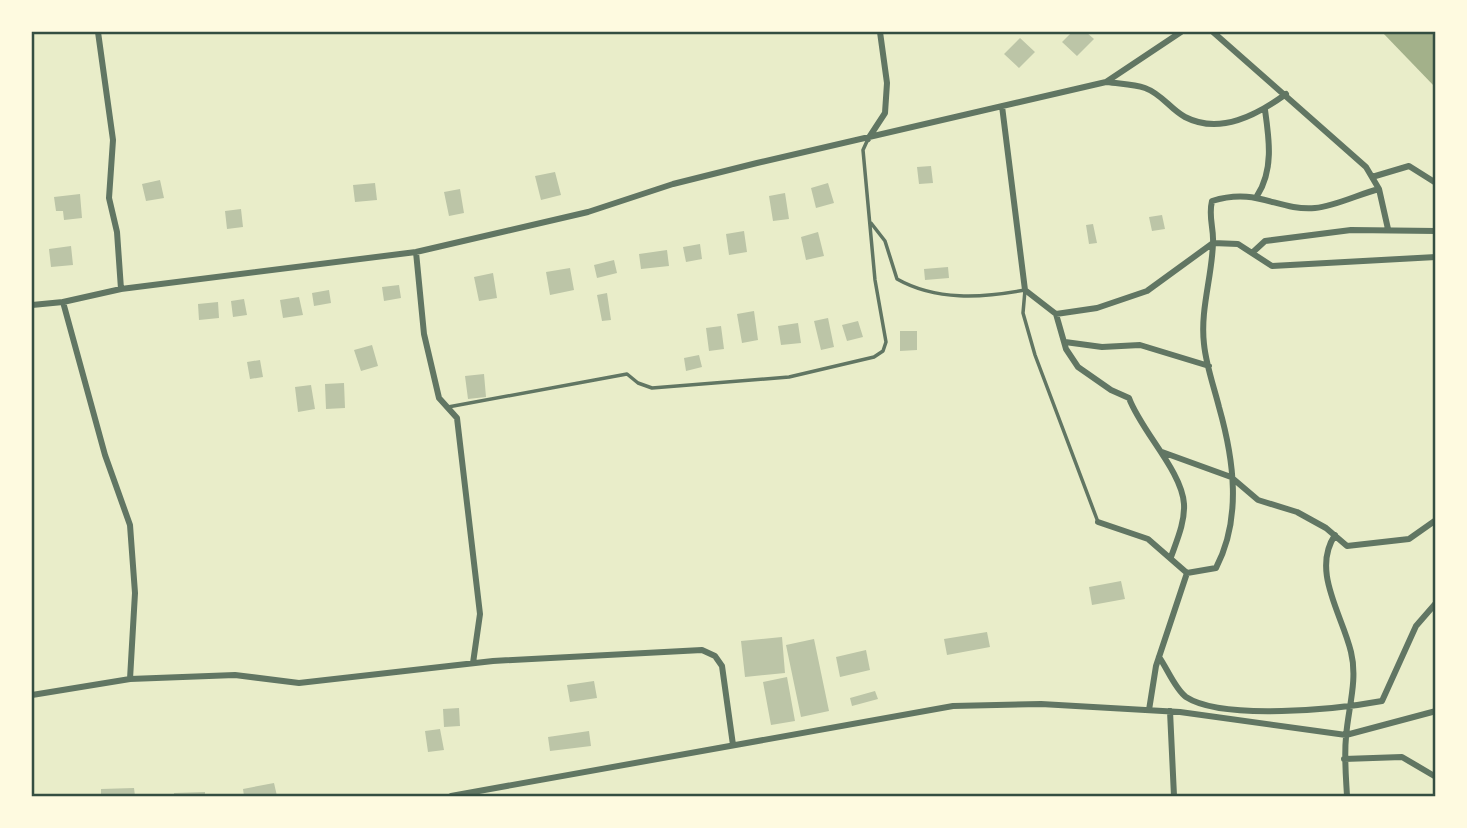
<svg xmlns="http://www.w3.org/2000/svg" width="1467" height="828" font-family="Barlow,sans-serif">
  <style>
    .water { fill: #a3b18a }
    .building { fill: #bcc5a7 }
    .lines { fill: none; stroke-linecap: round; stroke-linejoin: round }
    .service { stroke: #617663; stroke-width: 3.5 }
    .minor { stroke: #617663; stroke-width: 6 }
    .neatline { fill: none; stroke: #344e41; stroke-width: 2.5 }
  </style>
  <rect width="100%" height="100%" fill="#e9edc9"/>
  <path class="water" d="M1382 32H1435V87Z"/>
  <path class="building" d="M1072 32H1086L1094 39 1077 56 1062 42Z
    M1020 38 1035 52 1019 68 1004 54Z
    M931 166 933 183 919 184 917 167Z
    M555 172 561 195 541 200 535 176Z
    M160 180 164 198 146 201 142 184Z
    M375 183 377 200 355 202 353 185Z
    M828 183 834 203 816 208 811 188Z
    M460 189 464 213 449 216 444 192Z
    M785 193 789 219 773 221 769 196Z
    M80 194 82 218 64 220 63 211H56L54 197Z
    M241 209 243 227 227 229 225 211Z
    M1162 215 1165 229 1152 231 1149 217Z
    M1093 224 1097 243 1089 244 1086 225Z
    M744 231 747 252 729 255 726 234Z
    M818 232 824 256 806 260 801 237Z
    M700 244 702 259 686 262 683 247Z
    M71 246 73 265 51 267 49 249Z
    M667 250 669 266 641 269 639 254Z
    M614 260 617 273 597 278 594 265Z
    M948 267 949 278 925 280 924 269Z
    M570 268 574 290 550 295 546 272Z
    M493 273 497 298 479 301 474 277Z
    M399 285 401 298 384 301 382 287Z
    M329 290 331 303 314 306 312 293Z
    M607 293 611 320 602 321 597 295Z
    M299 297 303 315 283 318 280 300Z
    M244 299 247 315 233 317 231 301Z
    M218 302 219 318 199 320 198 304Z
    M754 311 758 340 742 343 737 314Z
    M828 318 834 347 821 350 814 321Z
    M858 321 863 337 847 341 842 325Z
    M798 323 801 343 781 345 778 326Z
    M721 326 724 349 709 351 706 328Z
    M900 331H917V350L900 351Z
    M372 345 378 366 361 371 354 350Z
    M699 355 702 367 686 371 684 358Z
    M260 360 263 377 250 379 247 362Z
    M484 374 486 397 468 399 465 376Z
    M344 383 345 408 326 409 325 384Z
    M311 385 315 409 298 412 295 387Z
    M1121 581 1125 599 1092 605 1089 587Z
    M987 632 990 647 947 655 944 639Z
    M782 637 785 673 745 677 741 641Z
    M814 639 829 711 801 717 786 645Z
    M866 650 870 670 840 677 836 657Z
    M787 677 795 721 771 725 763 682Z
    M594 681 597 698 570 702 567 685Z
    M875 691 878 699 852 706 850 698Z
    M459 708 460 726 444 727 443 709Z
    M440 729 444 750 428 752 425 731Z
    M589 731 591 746 550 751 548 737Z
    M274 783 277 796H244L243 789Z
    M134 788 135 796H101V789Z
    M205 792V796H174V793Z"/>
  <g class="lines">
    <path class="service" d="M871 223 885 241 897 279C936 301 982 298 1025 290L1023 313 1035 355 1098 522
      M448 407 627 374 638 383 652 388 789 377 874 357 883 351 886 342 875 280 863 150 868 139"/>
    <path class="minor" d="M98 32 113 140 109 198 117 232 121 289
      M1213 32 1366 167 1379 189 1388 229
      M1107 82C1120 84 1133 84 1145 88 1162 94 1170 109 1185 117 1220 135 1257 115 1286 94
      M1002 106 1025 290 1056 314 1066 349 1078 367 1111 390 1129 398C1141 431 1182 471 1184 504 1185 522 1177 540 1171 557
      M868 139 885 113 887 83 880 32
      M1372 177 1409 166 1436 183
      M1257 196C1274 170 1269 138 1265 110
      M416 252 424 334 439 398 457 418 480 614 473 663
      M1252 253 1265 241 1351 230 1436 231
      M63 302 105 455 130 525 135 593 130 679
      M32 305 63 302 121 289 416 252 588 212 673 184 757 163 1106 82 1181 32
      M1056 314 1097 308 1147 291 1213 243 1238 244 1272 266 1436 257
      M1065 342 1102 347 1140 345 1209 366
      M1162 452 1231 477 1258 500 1297 512 1326 528 1347 546 1409 539 1436 520
      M1098 522 1148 539 1187 573
      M1335 535C1311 571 1342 614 1351 652 1358 680 1348 709 1346 737 1344 757 1346 777 1347 796
      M1159 657C1167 668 1175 689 1186 697 1223 721 1339 709 1382 701L1416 626 1436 603
      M32 695 130 679 235 675 299 683 493 661 702 650 715 656 722 666 733 745
      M1149 710 1156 666 1187 573 1216 568C1242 518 1234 460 1219 407 1214 387 1206 365 1204 344 1200 310 1212 277 1213 243 1214 228 1208 217 1212 201 1258 187 1277 211 1315 208 1336 206 1359 194 1379 189
      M1170 711 1174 796
      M1344 759 1402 757 1436 777
      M451 796 953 706 1041 704 1180 712 1346 735 1436 711"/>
  </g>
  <rect width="1467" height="828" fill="none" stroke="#fefae0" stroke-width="66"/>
  <rect x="33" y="33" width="1401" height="762" class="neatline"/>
</svg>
